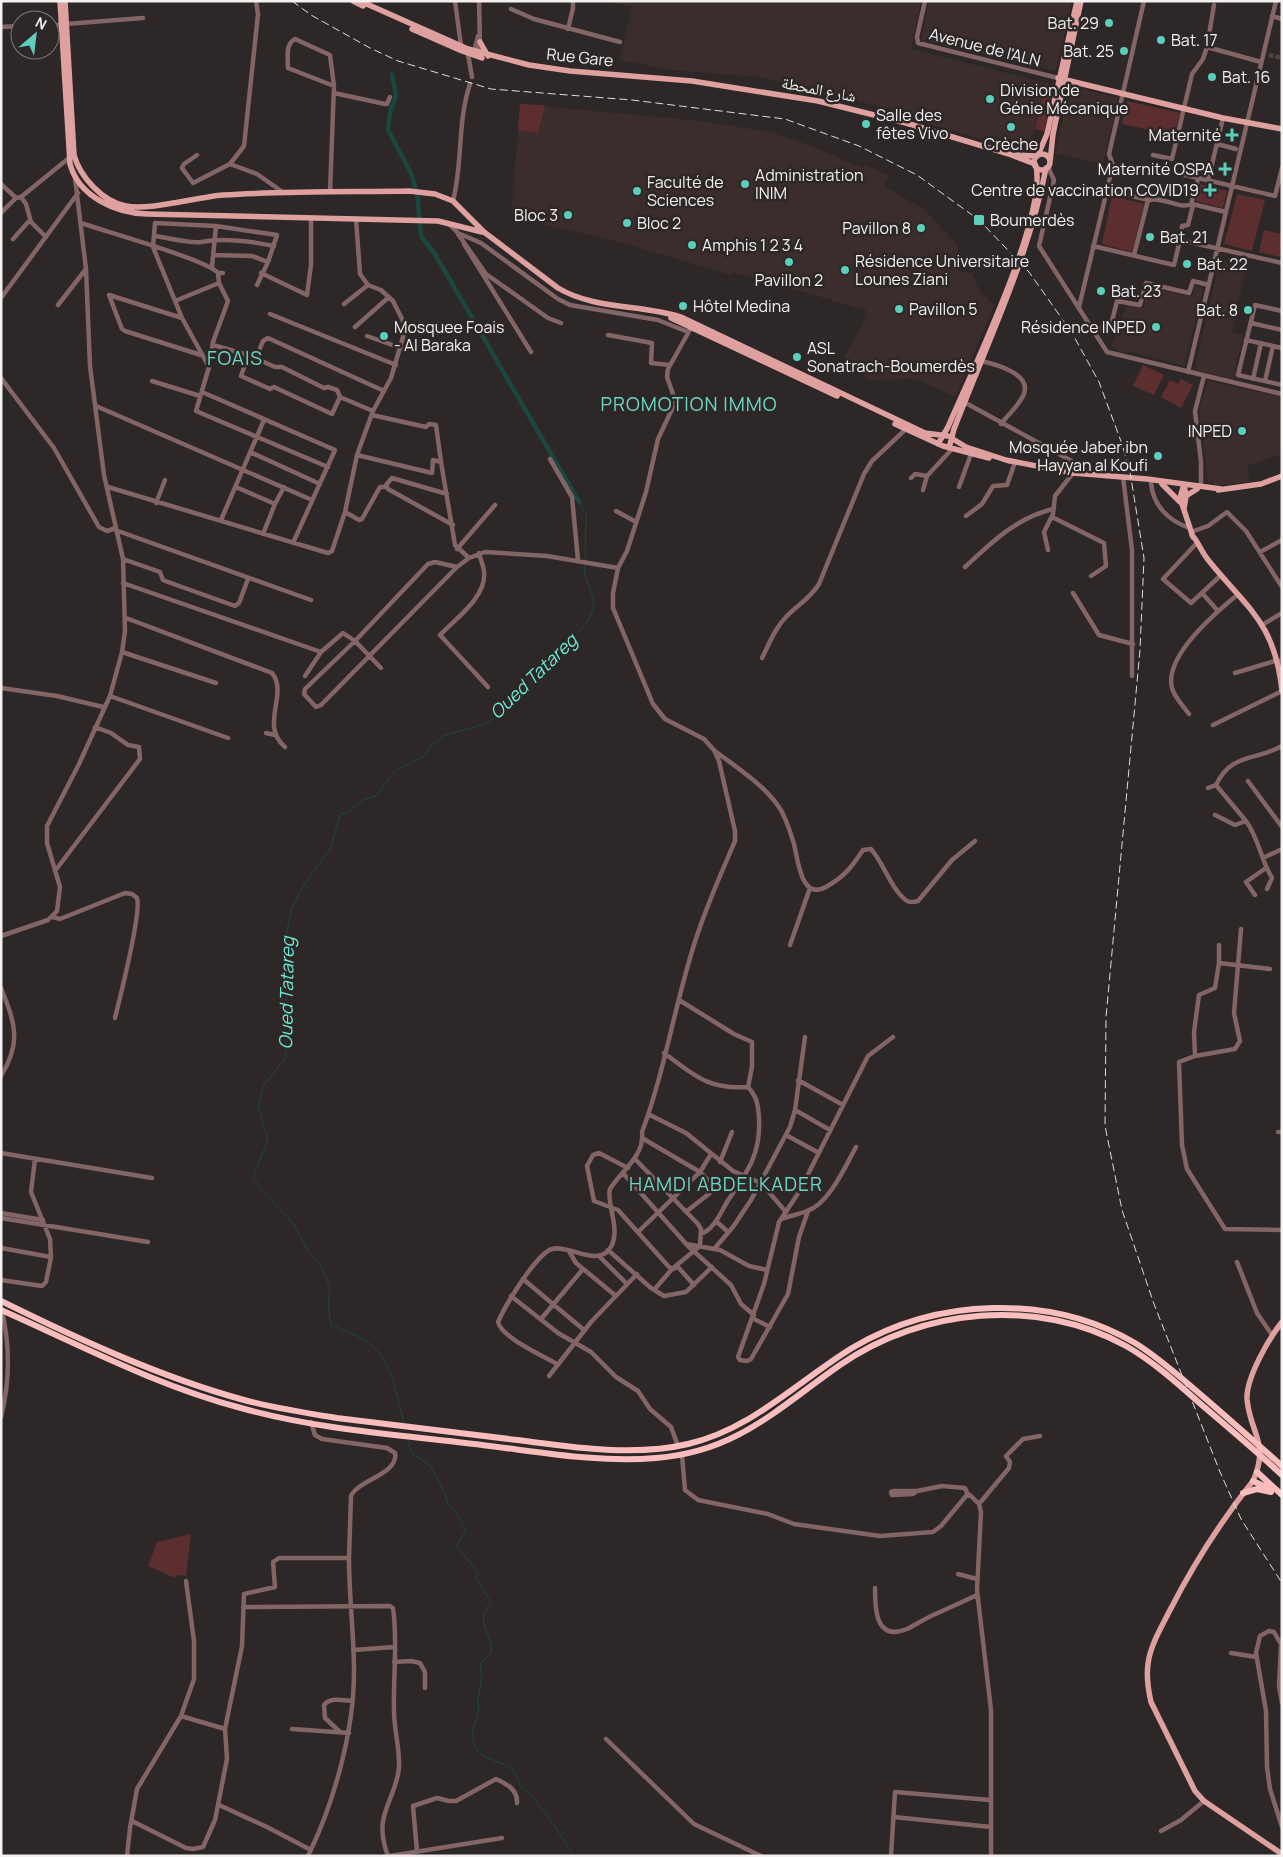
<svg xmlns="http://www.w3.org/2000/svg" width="1283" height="1857" font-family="Manrope,'Noto Naskh Arabic',sans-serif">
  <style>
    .built { fill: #3a2d2c }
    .green { fill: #5d2e2f }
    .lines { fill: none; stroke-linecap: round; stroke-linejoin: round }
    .stream { stroke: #1a4841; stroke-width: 1 }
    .canal { stroke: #1a4841; stroke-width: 4.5 }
    .minor-tunnel { stroke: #4b4545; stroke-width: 4.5; stroke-dasharray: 4.5 2; stroke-linecap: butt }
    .minor { stroke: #836565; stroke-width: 4.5 }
    .major { stroke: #dea1a0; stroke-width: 5.5 }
    .highway { stroke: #f8bdbc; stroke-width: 6 }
    .rail { stroke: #dfdbdb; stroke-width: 1; stroke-dasharray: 8 4; stroke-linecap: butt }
    .poi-dot { fill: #5bcebc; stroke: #2d2727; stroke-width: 2 }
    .labels { text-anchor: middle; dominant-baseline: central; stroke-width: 5; stroke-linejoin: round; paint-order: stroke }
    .poi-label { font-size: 16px; fill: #f4f0f0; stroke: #2d2727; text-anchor: start }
    .street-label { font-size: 16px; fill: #f4f0f0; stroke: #2d2727 }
    .water-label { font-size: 18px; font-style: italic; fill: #6dead6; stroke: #2d2727 }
    .quarter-label { font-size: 19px; letter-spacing: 1px; fill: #6ed5c4; stroke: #2d2727 }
  </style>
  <rect width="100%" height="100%" fill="#2d2727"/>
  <path class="built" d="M604 1H921L911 49 1046 83 1030 150 984 140 898 115V111L759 77 672 70 620 60 632 7Z
    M929 1H1072L1056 71 921 40Z
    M1070 86 1118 98 1103 164 1055 154Z
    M520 104 700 121 771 132 806 144 863 168 865 165 889 175 885 186 923 209 959 246 954 269 972 274 979 290 994 305 956 397 916 379 869 380 844 357 862 326 866 310 732 272 731 275 615 241 511 217Z
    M1220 260 1246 267 1232 332 1243 335 1233 379 1194 370Z
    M1195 286 1204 288 1184 366 1128 351 1127 353 1119 352V349L1111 347 1127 304 1143 308 1149 287 1192 297Z
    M1208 381 1282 397V454L1247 466 1250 482 1214 486 1212 480 1208 482 1199 408Z"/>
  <path class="green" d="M1046 83 1054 85 1044 132 1035 129Z
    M1127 101 1180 113 1174 135 1122 124Z
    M520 104 545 105 538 133 518 130Z
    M1200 184 1227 191 1223 208 1196 201Z
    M1237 194 1265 200 1252 251 1224 244Z
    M1112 196 1144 204 1132 252 1102 244Z
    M1264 230 1282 234 1280 257 1259 252Z
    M1143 365 1164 375 1154 395 1133 386Z
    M1181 379 1193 385 1181 408 1161 397 1170 380 1178 384Z
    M191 1534 186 1576 176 1575 175 1578 148 1566 157 1542Z"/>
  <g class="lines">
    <path class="stream" d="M579 502 586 514 585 561
      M404 1424C397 1396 392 1358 366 1341 355 1334 342 1331 331 1324L328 1306 330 1287 320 1264 308 1251 293 1223 264 1193 253 1177 268 1140 258 1106 264 1085 286 1057V935L292 908 307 880 331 848 340 814 347 813 363 800 376 796 394 772 424 756 430 747 443 736 485 724 493 719C508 703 525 689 540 674 548 665 553 654 562 647 572 637 588 626 592 612 598 593 581 580 585 564
      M408 1440 412 1454 429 1464 445 1493 448 1504 458 1515 466 1530 456 1546 479 1573 476 1578 491 1602C473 1623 493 1632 491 1653L480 1664C483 1678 479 1688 478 1702 478 1706 479 1710 478 1714 476 1725 469 1732 474 1744 483 1767 514 1755 520 1786 535 1794 563 1839 574 1856"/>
    <path class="canal" d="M392 74 396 96 390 112 388 130 411 173 417 192 421 236 435 254 579 502"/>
    <path class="minor-tunnel" d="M1269 55 1282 58"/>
    <path class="minor" d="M455 1 461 46
      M925 1 917 37 918 43 1058 78
      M511 9 534 19 620 42
      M1272 16 1282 19
      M66 24 143 18
      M50 25H62
      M1 27 20 26
      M568 29 573 8V1
      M1207 47 1214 5
      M474 52 478 36
      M468 54 472 77
      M477 54 480 45 479 1
      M334 93 385 104H387L390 97
      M1210 136 1219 138
      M1217 144 1236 149
      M197 155 184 164 182 168 193 183 230 164 244 146 258 14 256 1
      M1153 155 1172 159 1192 74 1203 59 1207 47 1261 62
      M230 164 257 174 284 193
      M1048 167 1054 180 1039 246 1107 352 1282 394
      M1185 175 1275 196 1282 168
      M1208 181 1223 118
      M1 184 16 198 21 197 69 158
      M1107 190 1149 200C1163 196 1179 210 1192 204L1226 212
      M330 192 334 86 330 55 295 39C285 44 288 58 288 68L334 86
      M21 197 26 204 31 222 46 237
      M453 201C463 163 457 123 470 84
      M1191 205 1198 179
      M1 213 16 198
      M81 223C104 231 208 260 218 273H223
      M448 223 458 233 481 243 558 299 570 305 658 320 688 332
      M458 234 486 274 548 318 561 323
      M154 236C165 237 190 244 201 242 224 237 250 241 274 246
      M13 239 30 220
      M1180 240 1182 226 1188 225 1193 205
      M464 244 531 352
      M1093 246 1174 265 1180 240 1282 263
      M213 255 252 256 268 262 257 285
      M1134 255 1148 200
      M212 267 216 226
      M218 273 219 283 228 301 213 342 209 367 196 411 328 467
      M261 273 307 295 311 265V218
      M109 295 122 329 125 331 201 355
      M109 295 182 318
      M1 298 78 193
      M175 301 219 283
      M344 304 368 285
      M58 305 86 269
      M1079 307 1113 165 1109 154 1144 1
      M1282 311 1255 305 1238 375 1282 385
      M270 314 396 365
      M1251 323 1282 330
      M355 327 389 297
      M1094 332 1112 321 1117 301 1140 305 1146 283 1189 293 1193 281 1209 285
      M608 335 652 343 651 363 670 365
      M367 336 401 348
      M1246 340 1282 348
      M213 345 251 356 275 367H282L324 388 328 387 337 390 340 397 373 411
      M248 356 241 376 270 389 274 387 332 414 340 397
      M256 358 263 341 268 338 384 391
      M981 361C995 364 1034 374 1023 396 1018 406 1008 415 1001 424
      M209 367 182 318 153 247 155 223 216 226 277 235 268 262
      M1188 372 1276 1
      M1 378 54 448 99 527 107 531 116 528
      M1253 379 1261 343
      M152 381 200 396
      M1265 381 1273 346
      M202 392 335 450 293 543
      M964 402 1079 465 1081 474
      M96 406 312 500
      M372 415 426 427 429 424 436 425 441 462
      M250 452 320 484
      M357 455 432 473 433 460 441 462 455 545 469 558
      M550 459 572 497 578 560
      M1123 477 1132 550V676
      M911 478 915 474 927 476
      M1151 483C1153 505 1168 521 1190 528
      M1201 486V462L1195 411 1204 376
      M108 487 328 553 332 551 345 512 357 455 373 411 391 378 406 327 393 301 381 290 368 285 360 274 356 219
      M236 487 275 504 284 487
      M959 487 971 454
      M923 490 927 476 952 449
      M447 494 392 478 386 485 388 489 453 525
      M156 503 165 480
      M616 511 636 522
      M345 512 359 520 362 519 380 487H386
      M966 516 982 504 993 486 1007 485 1015 462
      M1052 517 1104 543 1106 566 1091 576
      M221 520 264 420
      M118 531 311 600
      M1191 532 1208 526 1227 512 1246 531 1282 587
      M263 534 275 504
      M1195 545 1163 579 1191 603 1219 577
      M457 549 495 505
      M1048 550 1044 532 1053 514 1055 496 1073 473
      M1260 552 1282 540
      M479 553C480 559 484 566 484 572 487 597 455 619 440 635L488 687
      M123 559 160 572 163 580 168 582 235 606 239 603 248 579
      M457 567 435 562 428 564 355 641 305 689 304 694 316 707 321 705 457 567 469 558 485 552 547 556 618 568
      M965 567C992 542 1016 518 1053 509
      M123 583 321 652
      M1073 593 1099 635 1133 644
      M1202 593 1218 611
      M126 618 272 673C289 694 259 725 285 747
      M1262 625 1282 613
      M122 652 216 683
      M762 658C769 644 775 628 786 617 797 605 810 599 819 584L864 474 872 461 906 429
      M1235 673 1278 660
      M305 676 321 652 343 633 355 641 381 668
      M1 688 57 696 103 707
      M110 696 228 738
      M1189 714C1184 707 1174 697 1172 688 1164 657 1214 614 1236 596
      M1213 725 1282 691
      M266 733 275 735
      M715 751C737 768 768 787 782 812 787 822 791 834 794 844 798 860 801 901 826 887 845 876 851 868 863 850L871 849C883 862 892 891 907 901 910 903 914 902 918 901L952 860 975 841
      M1248 781 1282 827
      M1216 785C1231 753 1255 761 1282 746
      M1208 788 1216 785 1246 821
      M1215 815 1235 825 1246 821C1259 839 1261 860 1272 878L1267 889
      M1263 858 1282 849
      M55 871 140 759 139 747 128 745 111 733 95 727
      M1255 895 1246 882 1266 868
      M53 917 60 919 125 893 132 894 137 898C142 913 120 997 115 1018
      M1241 929 1234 1013 1240 1041 1235 1049 1195 1056 1179 1062 1182 1145 1187 1169 1225 1229 1282 1230
      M1 936 48 920 57 911 60 887 47 843V826L79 764 110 696 122 652 125 631 123 559 104 475 90 366 86 269 75 178
      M790 945 810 888
      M1219 963 1270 969
      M1 988C15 1023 22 1042 1 1076
      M679 1000 734 1034 752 1042V1067L748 1087C757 1097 758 1104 759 1118 761 1155 747 1172 727 1202 720 1214 714 1229 701 1234
      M664 1053C694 1075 708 1090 748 1087
      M1195 1056 1194 1032 1199 995 1215 988 1219 963V945
      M798 1080 843 1105
      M795 1110 830 1130
      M648 1114 686 1133 733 1171 761 1183 786 1212
      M1278 1132H1282
      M786 1135 819 1153
      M642 1138 700 1172 713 1185 710 1193 687 1211
      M1 1153 152 1178
      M635 1159 698 1224 701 1229 700 1246 672 1269 654 1290
      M720 1162 732 1132
      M628 1168 599 1153 593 1155 587 1166 594 1201 618 1210 669 1267 673 1269 678 1267 694 1285
      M623 1173 688 1246 731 1285 741 1304 754 1315
      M808 1211 799 1237 788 1294 751 1359 747 1361 740 1360 738 1357 764 1284 779 1222 799 1192 868 1056 893 1037
      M1 1213 43 1220
      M1 1218 148 1242
      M781 1219C790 1216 799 1214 807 1211 829 1204 846 1165 856 1147
      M716 1221 728 1232
      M638 1232 700 1172 711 1154
      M686 1244 720 1250 749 1266 767 1270
      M1 1248 51 1257
      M714 1249 733 1227 751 1200 790 1127 795 1110 805 1037
      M608 1250 651 1288 664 1296 686 1292 712 1267
      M569 1251 576 1263 616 1296
      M599 1256 627 1284
      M1237 1262 1257 1313 1272 1335
      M523 1279 584 1330
      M1 1280 42 1286 46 1282 51 1257 50 1239 31 1192 35 1159
      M511 1296 558 1333 591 1352 616 1377 638 1391 650 1409 671 1427 678 1446
      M1 1307C10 1343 10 1381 1 1417
      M752 1318 770 1327
      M541 1319 583 1269
      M557 1364C542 1355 502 1338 498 1322 505 1306 536 1254 552 1249 570 1244 600 1270 612 1245 620 1227 606 1202 610 1189 621 1171 645 1156 642 1132 664 1073 674 1009 693 948 704 911 720 876 735 841V831L719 761 714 750 704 739 665 719 653 704 613 608V593L618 568 627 551 646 492 658 439 674 405V397L667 377 668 369 692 326
      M549 1376 591 1322 637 1274
      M311 1422 315 1435 322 1439 387 1448 395 1453C399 1474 358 1480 351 1496L349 1558
      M682 1455 685 1490 698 1500 768 1514 794 1524 880 1536 933 1532 941 1526 966 1496 970 1495 979 1504 981 1512 977 1590 991 1710V1856
      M894 1491H917L913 1494 892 1495 891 1492Z
      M917 1491 942 1486 965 1488 968 1495
      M979 1504 1009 1468 1010 1462 1006 1456 1023 1439 1040 1436
      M958 1574 977 1579
      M875 1588C875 1608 875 1642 907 1629 915 1625 923 1620 931 1616 947 1609 962 1602 977 1595
      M243 1607 390 1606 393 1608C398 1641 393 1677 394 1711 394 1730 400 1749 399 1768 395 1803 372 1814 388 1856
      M1281 1646 1279 1686 1282 1703
      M1282 1646 1274 1632 1269 1631 1260 1636 1256 1653 1266 1711 1267 1767 1270 1789 1282 1827
      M353 1650 394 1647
      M1231 1653 1256 1657
      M394 1662 411 1661 420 1663 425 1672V1688
      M181 1716 225 1729
      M292 1729 349 1733
      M340 1732 325 1718 324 1705C330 1697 342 1700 352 1701
      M606 1739 694 1824 761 1856
      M219 1805 267 1827 311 1850
      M894 1817 991 1827
      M132 1821 186 1848 193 1849 203 1847 215 1820 227 1759 225 1729 242 1646 244 1594 275 1587 273 1562 279 1558H349C349 1596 354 1634 354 1672 354 1731 334 1803 308 1856
      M1161 1831 1181 1820 1204 1801
      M417 1851 413 1806 437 1798 449 1801H456L496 1779C507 1784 518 1790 517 1803
      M127 1856 130 1828 137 1789 181 1716 194 1679V1641L186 1581
      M390 1856 502 1838
      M891 1856 895 1792 990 1800"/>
    <path class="major" d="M60 1 70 164C79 197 116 213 147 214L438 221 482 232
      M65 1 74 155C80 177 103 202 126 206 149 211 197 197 223 195 285 191 347 192 409 191L435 194 453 201 484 232 558 288C595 310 641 304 681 317L925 433 948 436 966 447 1009 461
      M353 1 363 6
      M360 1 468 49 529 65 570 71 692 81 818 101 906 123 1009 154 1035 164
      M412 29 462 51 482 58
      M480 42 488 56
      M1058 78 1223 118 1282 129
      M1034 162a8 8 0 1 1 16 0a8 8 0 1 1-16 0Z
      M1016 155 1037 156
      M1038 155 1047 134 1077 1
      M1050 162 1053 134 1081 1
      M671 318 837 396
      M895 424 943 446 989 458
      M938 444 948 427C971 373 1047 218 1036 166
      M949 448 954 429C987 343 1028 260 1046 168
      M1006 460 1073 473 1147 479 1221 489
      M1162 484 1180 502
      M1184 484 1180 498 1193 537
      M1184 484 1186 496 1184 509
      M1218 490 1261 484 1282 476
      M1186 496 1197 489
      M1192 535C1199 543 1202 553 1209 561 1248 609 1275 623 1282 691
      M1282 1322C1269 1338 1246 1378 1247 1399 1250 1434 1270 1442 1253 1481 1221 1521 1193 1565 1169 1612 1161 1628 1150 1646 1148 1664 1146 1678 1148 1689 1151 1702L1195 1791 1204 1801 1282 1854"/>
    <path class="highway" d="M1 1301C78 1339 160 1377 244 1400 274 1408 306 1413 337 1418 397 1425 457 1433 517 1440 572 1447 633 1457 688 1444 752 1429 797 1382 852 1348 936 1298 1049 1293 1135 1343 1158 1357 1179 1376 1200 1394 1228 1418 1255 1442 1282 1466
      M1 1310C80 1345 157 1386 241 1408 319 1430 402 1435 482 1445 540 1452 599 1463 656 1458 737 1452 778 1408 840 1365 922 1308 1038 1297 1126 1346 1154 1362 1178 1384 1203 1406 1230 1429 1256 1451 1282 1475
      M1257 1472 1282 1495
      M1253 1481 1268 1488
      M1243 1493 1257 1489 1271 1492"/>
    <path class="rail" d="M292 1 311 15 370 48 398 61 491 89 632 100 785 119 859 146 917 175 979 220 1029 272 1072 333 1099 382 1122 444 1130 472 1144 558 1140 650 1106 1017 1105 1126 1122 1210 1154 1304 1220 1472 1241 1519 1282 1583"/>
  </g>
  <g class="poi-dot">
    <circle cx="1109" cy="23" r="5"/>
    <circle cx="1161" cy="40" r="5"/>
    <circle cx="1124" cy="51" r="5"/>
    <circle cx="1212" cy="77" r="5"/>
    <circle cx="990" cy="99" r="5"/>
    <circle cx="866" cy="124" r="5"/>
    <circle cx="1011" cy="127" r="5"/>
    <path d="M1229.5 127.5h5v5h5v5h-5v5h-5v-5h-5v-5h5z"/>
    <path d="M1222.5 161.5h5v5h5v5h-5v5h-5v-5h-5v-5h5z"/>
    <circle cx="745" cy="184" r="5"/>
    <path d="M1207.5 182.5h5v5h5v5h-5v5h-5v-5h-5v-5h5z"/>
    <circle cx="637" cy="191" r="5"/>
    <circle cx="568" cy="215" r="5"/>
    <rect x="973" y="214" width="12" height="12" rx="2.5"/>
    <circle cx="627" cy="223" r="5"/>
    <circle cx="921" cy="228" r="5"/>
    <circle cx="1150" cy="237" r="5"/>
    <circle cx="692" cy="245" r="5"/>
    <circle cx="789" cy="262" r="5"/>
    <circle cx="1187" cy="264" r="5"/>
    <circle cx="845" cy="270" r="5"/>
    <circle cx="1101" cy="291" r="5"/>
    <circle cx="683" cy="306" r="5"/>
    <circle cx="899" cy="309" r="5"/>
    <circle cx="1248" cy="310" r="5"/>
    <circle cx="1156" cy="327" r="5"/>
    <circle cx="384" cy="336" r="5"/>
    <circle cx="797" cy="357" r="5"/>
    <circle cx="1242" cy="431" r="5"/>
    <circle cx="1158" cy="456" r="5"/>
  </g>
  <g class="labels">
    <g class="poi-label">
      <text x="1099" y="23" text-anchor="end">Bat. 29</text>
      <text x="1171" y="40">Bat. 17</text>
      <text x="1114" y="51" text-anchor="end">Bat. 25</text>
      <text x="1222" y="77">Bat. 16</text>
      <text x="1000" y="90">Division de<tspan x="1000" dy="18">Génie Mécanique</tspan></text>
      <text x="876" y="115">Salle des<tspan x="876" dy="18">fêtes Vivo</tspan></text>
      <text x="1221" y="135" text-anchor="end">Maternité</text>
      <text x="1011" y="144" text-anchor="middle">Crèche</text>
      <text x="1214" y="169" text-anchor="end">Maternité OSPA</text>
      <text x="755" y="175">Administration<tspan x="755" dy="18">INIM</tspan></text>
      <text x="647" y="182">Faculté de<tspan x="647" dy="18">Sciences</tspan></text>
      <text x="1199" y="190" text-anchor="end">Centre de vaccination COVID19</text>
      <text x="558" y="215" text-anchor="end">Bloc 3</text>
      <text x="990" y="220">Boumerdès</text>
      <text x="637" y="223">Bloc 2</text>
      <text x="911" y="228" text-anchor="end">Pavillon 8</text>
      <text x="1160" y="237">Bat. 21</text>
      <text x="702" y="245">Amphis 1 2 3 4</text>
      <text x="855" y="261">Résidence Universitaire<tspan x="855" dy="18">Lounes Ziani</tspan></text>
      <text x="1197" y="264">Bat. 22</text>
      <text x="789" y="280" text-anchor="middle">Pavillon 2</text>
      <text x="1111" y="291">Bat. 23</text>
      <text x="693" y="306">Hôtel Medina</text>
      <text x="909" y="309">Pavillon 5</text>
      <text x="1238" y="310" text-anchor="end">Bat. 8</text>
      <text x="394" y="327">Mosquee Foais<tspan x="394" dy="18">- Al Baraka</tspan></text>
      <text x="1146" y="327" text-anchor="end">Résidence INPED</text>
      <text x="807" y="348">ASL<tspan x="807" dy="18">Sonatrach-Boumerdès</tspan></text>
      <text x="1232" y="431" text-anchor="end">INPED</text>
      <text x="1148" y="447" text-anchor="end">Mosquée Jaber ibn<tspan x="1148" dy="18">Hayyan al Koufi</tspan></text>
    </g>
    <g class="street-label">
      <text transform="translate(985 47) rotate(14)">Avenue de l'ALN</text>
      <text transform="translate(580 57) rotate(6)">Rue Gare</text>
      <text transform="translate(819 89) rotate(11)">شارع المحطة</text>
    </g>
    <g class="water-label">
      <text transform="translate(533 676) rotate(-44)">Oued Tatareg</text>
      <text transform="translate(286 993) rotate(-89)">Oued Tatareg</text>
    </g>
    <g class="quarter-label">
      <text x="235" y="358">FOAIS</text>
      <text x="689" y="404">PROMOTION IMMO</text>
      <text x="726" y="1184">HAMDI ABDELKADER</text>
    </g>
  </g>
  <rect width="1283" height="1857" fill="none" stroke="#f4f0f0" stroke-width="5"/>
  <g transform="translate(35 35) rotate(28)"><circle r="24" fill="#2d2727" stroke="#7d7777"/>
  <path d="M0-4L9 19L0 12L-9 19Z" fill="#5bcebc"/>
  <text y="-8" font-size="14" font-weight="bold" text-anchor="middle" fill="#f4f0f0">N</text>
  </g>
</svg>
